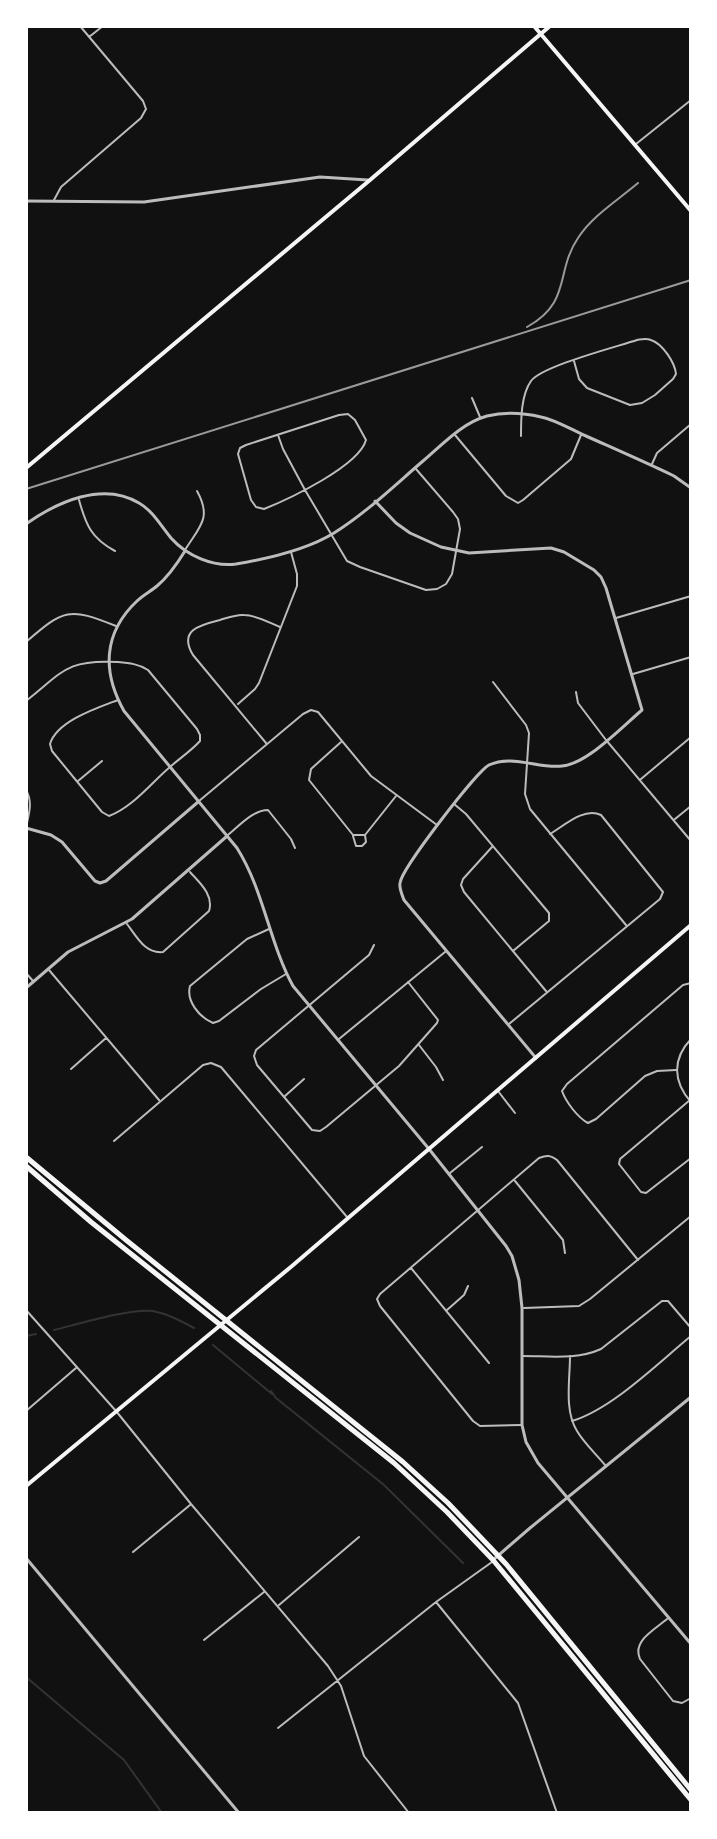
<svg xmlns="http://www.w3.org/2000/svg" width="717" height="1839" font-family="'Roboto Condensed',sans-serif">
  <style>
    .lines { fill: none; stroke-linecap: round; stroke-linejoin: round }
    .stream { stroke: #333; stroke-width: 2 }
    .minor { stroke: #bcbcbc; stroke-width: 2 }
    .tertiary { stroke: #bcbcbc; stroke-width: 3 }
    .secondary { stroke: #f5f5f5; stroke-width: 4 }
    .trunk { stroke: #f5f5f5; stroke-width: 5 }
    .rail { stroke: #9a9a9a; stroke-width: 2 }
  </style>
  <rect width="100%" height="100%" fill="#111"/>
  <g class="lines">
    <path class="stream" d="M54 1330C78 1324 131 1308 153 1311 168 1314 181 1321 194 1328
      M26 1336 36 1334
      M213 1345 272 1394
      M271 1391 276 1398 384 1485 463 1563
      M26 1677 124 1760 162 1813"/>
    <path class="minor" d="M89 37 103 26
      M636 144 691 100
      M54 200 61 187 141 118 146 109 143 101 80 26
      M472 398 480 417
      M348 414 355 420 366 440C359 466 289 499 264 509L256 507 251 500 238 454 240 448 246 445 339 415Z
      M278 435 283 449 305 490 347 561 360 567 426 590 437 589 446 584 452 574 460 529 458 519 453 512 416 469
      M455 435 506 496 518 503 523 500 571 459 581 435
      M521 436C521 419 521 395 531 381 542 366 616 347 637 340 643 339 646 338 651 340 663 344 675 363 676 374L673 379 655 395 642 403 630 405 587 388 579 379 574 361
      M652 464 657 453 691 424
      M79 500C86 525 91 538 115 551
      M185 550C200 526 212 518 197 491
      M616 618 691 596
      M26 642C64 609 69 607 116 626
      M633 674 691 657
      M493 682 526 725 529 733 525 794 530 809 626 925
      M576 692 578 703 606 740 691 841
      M26 701C63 672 66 659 118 662 129 663 139 664 148 670L197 729 200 735V741C191 751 180 758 170 767 151 783 133 807 109 816L102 812 52 751 50 744C57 721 97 708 118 700
      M238 704 255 689 259 683 297 586V574L291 552
      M341 742 311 769 309 780 353 835H365L396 796
      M266 743 193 655C178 630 200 625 220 620 227 618 237 614 244 615 256 615 270 623 280 627
      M641 779 691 737
      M78 781 102 761
      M26 790C33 802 29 814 26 827
      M199 801 303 714 311 710 318 712 371 776 437 825
      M454 804 466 814 549 913V921L513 951
      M675 819 691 806
      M228 835C239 826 253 810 268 810L291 839 295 848
      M353 836 356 846H362L366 842 365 835
      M492 847 463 879 461 885 464 892 546 991
      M127 924C137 937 145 954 163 952L209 911C214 895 200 883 190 872
      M269 929 247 939 190 986C186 1001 199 1017 213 1023L219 1021 261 989 286 974
      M374 945 369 955 256 1050 254 1056 257 1065 312 1130 320 1131 326 1127 399 1066 437 1023 438 1020 408 982
      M49 970 159 1100
      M26 973 33 981
      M509 1024 660 899 663 892 601 815C584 807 565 825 550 834
      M339 1039 445 952
      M691 1039C672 1059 673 1082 691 1102
      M419 1045 436 1067 443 1080
      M71 1069 106 1038
      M676 1070 657 1071 645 1076 596 1119 588 1123C578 1118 566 1102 562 1091L567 1084 683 985 691 983
      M498 1091 515 1113
      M285 1096 304 1079
      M690 1100 620 1159 619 1164 641 1192 646 1193 691 1158
      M114 1141 203 1065 211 1063 221 1067 347 1217
      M450 1173 482 1147
      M515 1181 563 1240 565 1253
      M411 1268 489 1363
      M524 1308 579 1306 590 1299 691 1216
      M26 1310 116 1411 191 1504 328 1666 341 1686 364 1756 409 1813
      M447 1310 464 1295 468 1286
      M523 1356C549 1356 577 1360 601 1349L662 1301H668L691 1328
      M570 1356C570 1380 564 1410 577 1431 584 1443 596 1454 605 1465
      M26 1411 76 1368
      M572 1421C612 1409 658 1363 691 1336
      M521 1425 480 1426 473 1421 380 1306 377 1299 380 1294 539 1158C547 1155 550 1155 557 1160L638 1260
      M133 1552 190 1505
      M436 1602 518 1703 557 1813
      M279 1605 359 1537
      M667 1619C654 1630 632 1641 640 1659L673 1701 682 1703 691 1698
      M204 1640 264 1592
      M278 1728 436 1602 492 1562"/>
    <path class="tertiary" d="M26 201 144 202 320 177 368 180
      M375 501 396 523 410 533 441 547 469 553 551 548 564 552 594 570 601 577 606 588 642 710C622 727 587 764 562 766 539 769 512 754 489 765 476 772 402 868 400 883 399 888 402 895 404 900L536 1058
      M26 524C57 502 103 481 139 503 153 511 161 526 171 538 187 556 213 567 236 564 266 559 308 549 334 533 366 513 395 485 423 461 443 444 462 423 487 416 504 412 524 413 541 417 556 420 572 430 586 436 615 449 645 462 674 476L691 488
      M185 551C177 564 169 576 157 586 151 591 143 595 137 601 103 633 102 672 124 711L237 848C264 891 269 942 293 986L429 1149 506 1246 512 1256 519 1280 522 1308V1425L526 1442 538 1463 691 1644
      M26 828 51 835 62 842 95 881 100 883 106 881 198 802
      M26 988 68 952 132 919 226 837
      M26 1558 239 1813
      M493 1560 530 1528 691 1397"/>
    <path class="secondary" d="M534 26 691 211
      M26 468 370 180 550 26
      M26 1486 292 1266 691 925"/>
    <path class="trunk" d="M26 1157 126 1240 403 1462 448 1503 506 1564 691 1790
      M26 1166 91 1222 394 1463 447 1512 493 1560 691 1800"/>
    <path class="rail" d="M527 327C572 302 555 272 578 238 592 216 618 200 638 183
      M26 489 691 280"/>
  </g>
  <rect width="717" height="1839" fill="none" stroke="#ffffff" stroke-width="56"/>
</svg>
